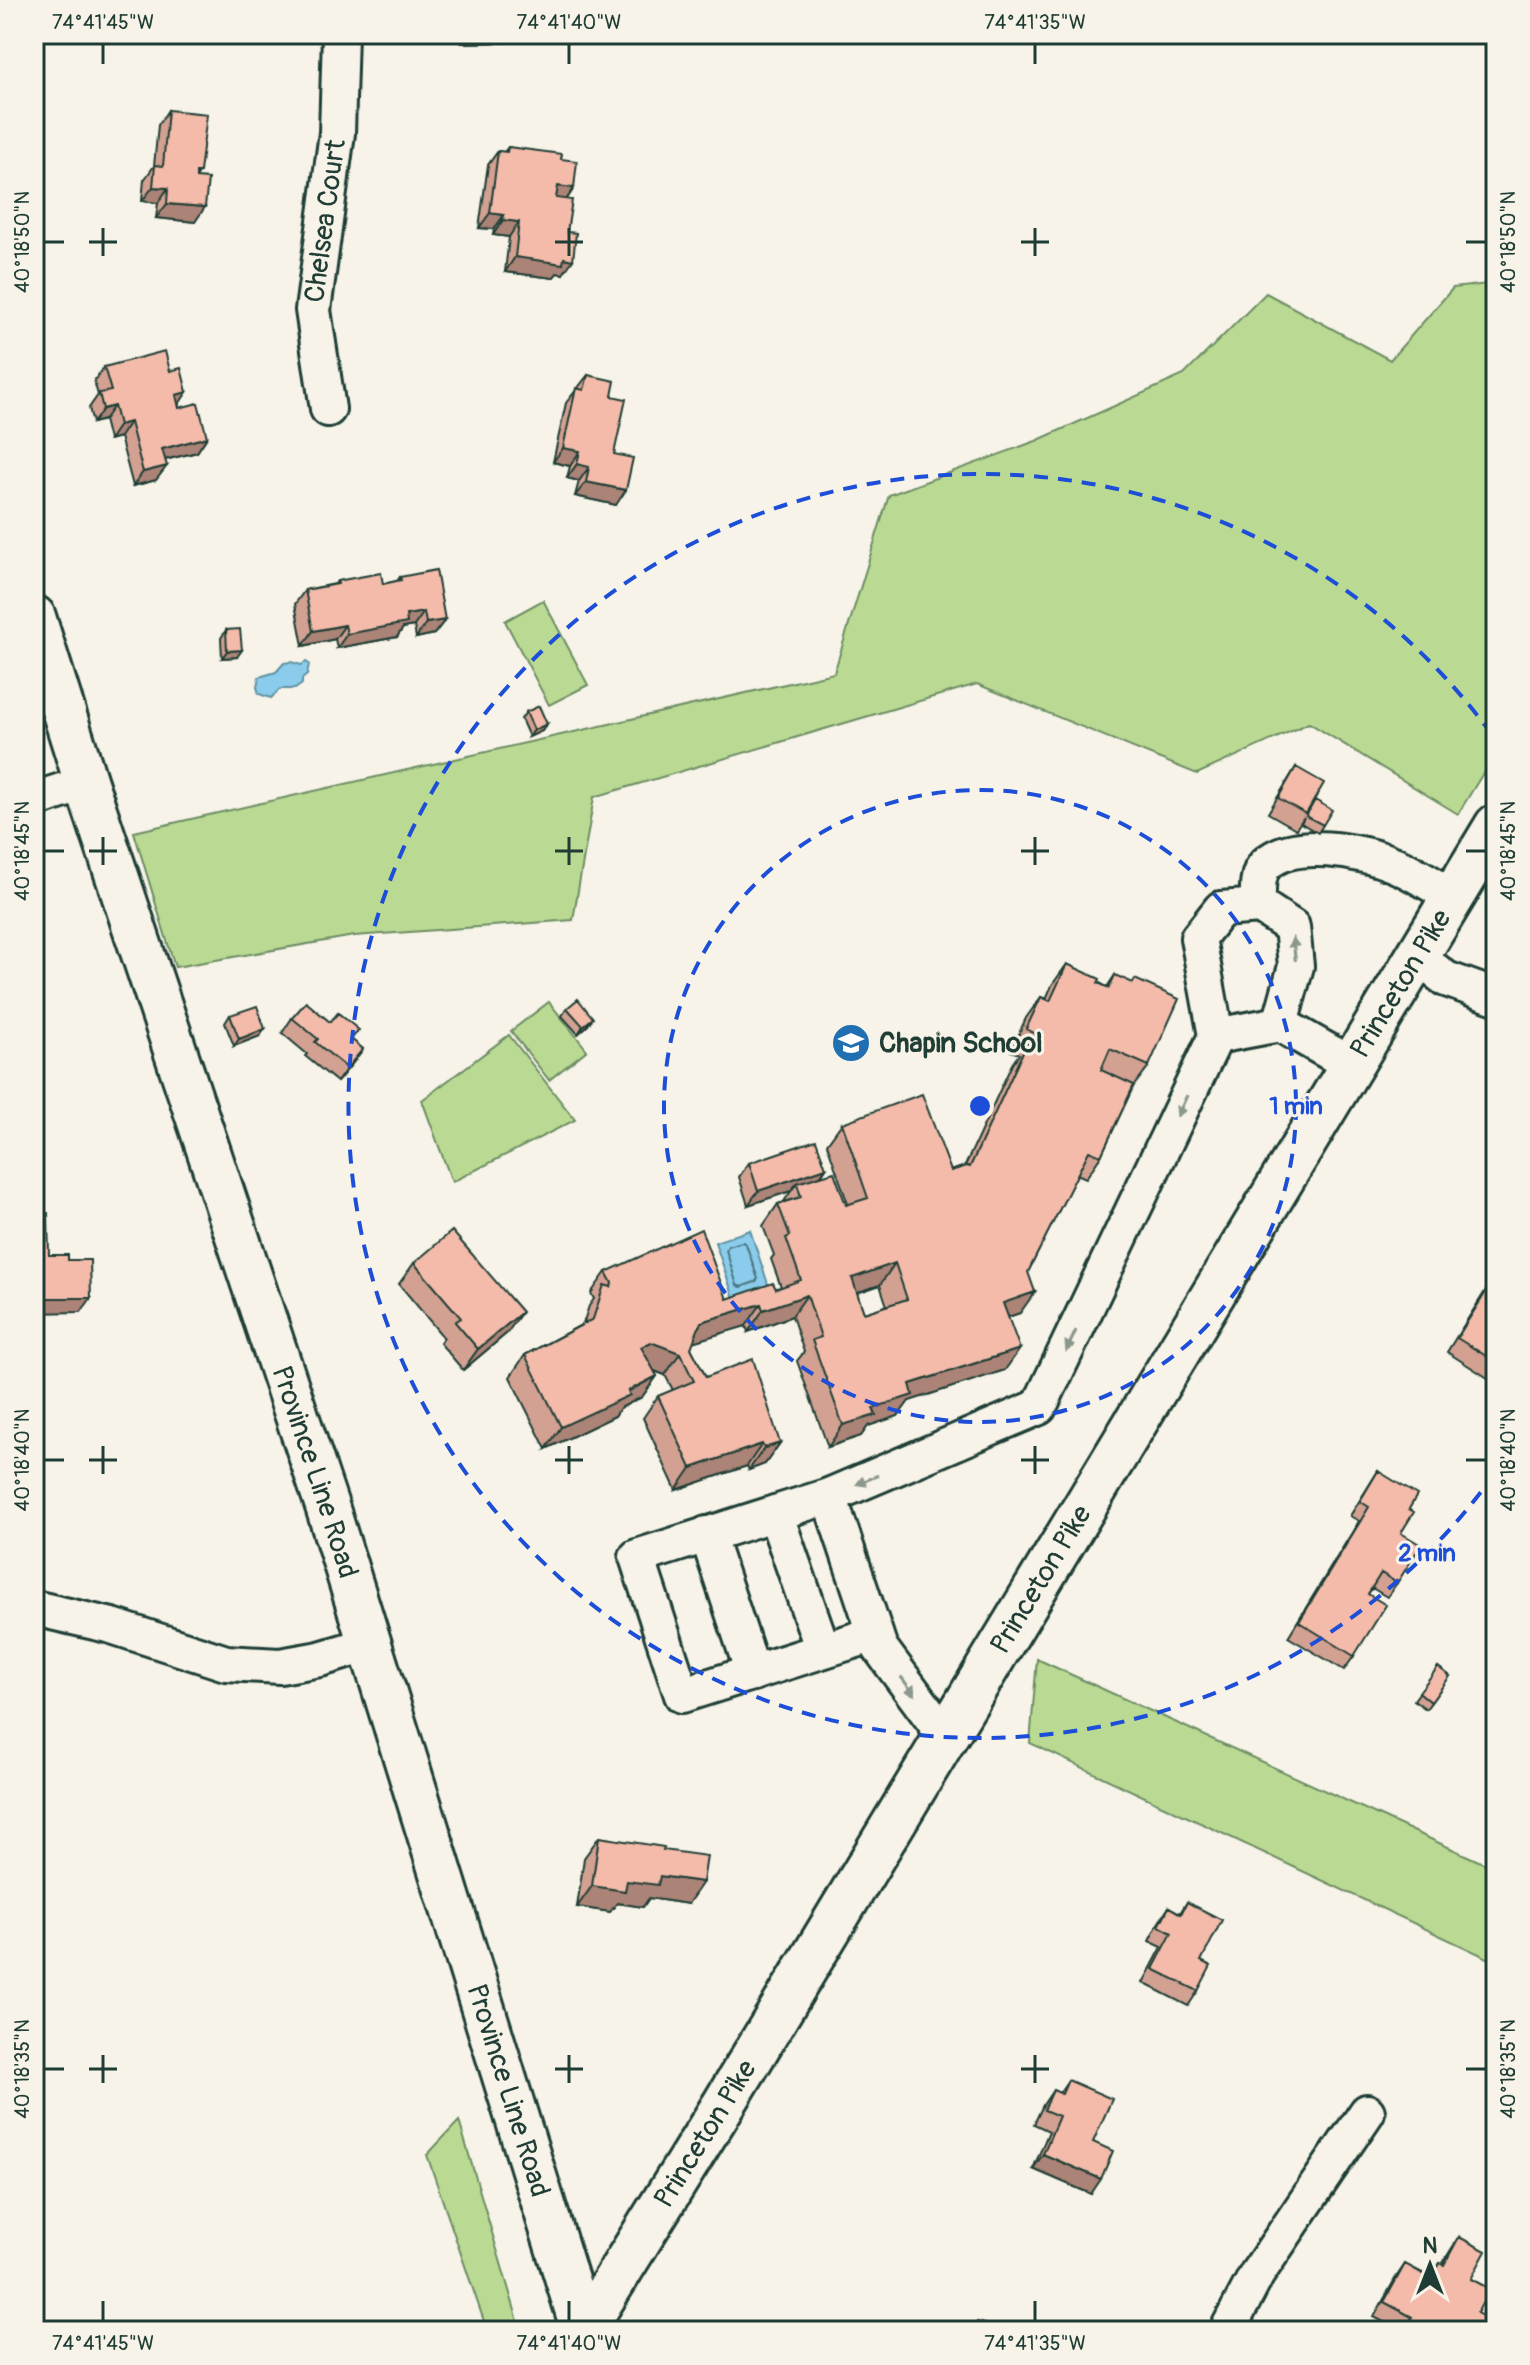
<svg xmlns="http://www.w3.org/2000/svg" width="1530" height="2365" font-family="Pangolin,sans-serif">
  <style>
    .green { fill: #bada93; stroke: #6c8c64; stroke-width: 2 }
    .water { fill: #8bcbec; stroke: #6092a2; stroke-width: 2 }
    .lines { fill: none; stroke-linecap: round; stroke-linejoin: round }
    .shore { stroke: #4a767e; stroke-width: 2 }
    .minor-casing { stroke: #1f3d34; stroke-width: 40 }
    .major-casing { stroke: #1f3d34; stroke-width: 48 }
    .minor { stroke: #f7f3e8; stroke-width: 34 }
    .major { stroke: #f7f3e8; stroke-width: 42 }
    .wall { fill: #d2a192; stroke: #1f3d34; stroke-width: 2; fill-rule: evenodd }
    .shaded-wall { fill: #ab8377; stroke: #1f3d34; stroke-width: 2 }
    .building { fill: #f4bbaa; stroke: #1f3d34; stroke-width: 2; fill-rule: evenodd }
    .oneway { fill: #8b988e }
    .ticks { fill: none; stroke: #1f3d34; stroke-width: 3 }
    .ring { fill: none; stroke: #1d4ed8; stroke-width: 4; stroke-dasharray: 14 10 }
    .labels { text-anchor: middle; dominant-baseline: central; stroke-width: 6; stroke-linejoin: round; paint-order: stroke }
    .street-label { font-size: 28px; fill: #1f3d34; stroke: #f7f3e8 }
    .poi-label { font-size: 28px; font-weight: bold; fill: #1f3d34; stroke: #f7f3e8; text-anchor: start }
    .centre { fill: #1d4ed8; stroke: #f7f3e8; stroke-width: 4 }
    .ring-label { font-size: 24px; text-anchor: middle; font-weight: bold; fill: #1d4ed8; stroke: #f7f3e8; stroke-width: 6; stroke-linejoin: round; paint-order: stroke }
    .neatline { fill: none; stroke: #1f3d34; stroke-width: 3 }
    .ticks-label { font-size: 20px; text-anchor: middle; fill: #1f3d34 }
  </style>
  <rect width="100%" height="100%" fill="#f7f3e8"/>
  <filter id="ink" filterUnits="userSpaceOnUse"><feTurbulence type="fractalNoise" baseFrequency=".0125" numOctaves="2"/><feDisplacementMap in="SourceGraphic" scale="16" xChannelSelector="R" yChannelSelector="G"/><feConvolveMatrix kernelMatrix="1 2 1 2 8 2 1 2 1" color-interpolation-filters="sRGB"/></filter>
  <g filter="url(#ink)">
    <path class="green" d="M1496 283V752L1458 814 1309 723 1197 774 977 684 594 797 573 920 354 936 175 967 134 832 834 673 889 495 1036 441 1184 375 1266 293 1390 360 1453 288Z
      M543 600 588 685 549 705 505 621Z
      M549 1002 587 1050 549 1080 511 1031Z
      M509 1035 575 1120 452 1182 422 1100Z
      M1037 1659 1496 1869V1962L1030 1743Z
      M459 2121 521 2331H484L486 2327 427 2155Z"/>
    <path class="water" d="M291 662 301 665 306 662 309 664 307 675 302 679V684L295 689H280L271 698 259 694 257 687 259 677 276 672 284 663Z
      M750 1230 769 1287 734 1298 715 1242Z"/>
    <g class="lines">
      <path class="shore" d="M742 1242 746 1244 758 1279 755 1282 741 1287 737 1285 726 1250 728 1246Z"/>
      <g class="minor-casing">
        <g id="minor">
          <path id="s1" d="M328 409 313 310 337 133 340 34"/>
          <path d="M34 800 86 783"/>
          <path d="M1258 906C1258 892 1256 874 1266 864 1293 838 1362 851 1393 864 1414 872 1434 886 1453 897"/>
          <path d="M1417 957 1446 979 1496 997"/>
          <path d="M1216 1036 1280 1024 1352 1065"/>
          <path d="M829 1496 880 1648 946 1737"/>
          <path d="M775 1513 823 1650"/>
          <path d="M707 1534 753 1673"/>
          <path d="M34 1608 112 1626 226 1663 280 1666 320 1659 370 1644"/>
          <path d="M875 1634 682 1695 637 1557 829 1496 1039 1407 1216 1036 1198 938 1221 909 1260 906 1292 927 1296 966 1280 1024"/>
          <path d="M1227 2331 1257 2274 1367 2112"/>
        </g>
      </g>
      <g class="major-casing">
        <g id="major">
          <path id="s2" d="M34 617 86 783 327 1506 583 2331"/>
          <path id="s3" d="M583 2331 724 2104 1496 826"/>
        </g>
      </g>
      <use href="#minor" class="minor"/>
      <use href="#major" class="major"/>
    </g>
    <path class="wall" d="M462 34H514L508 42 462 43Z
      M168 110 200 172 196 178 195 222 156 218 158 203 142 201 144 180 154 166 158 125Z
      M508 147 561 159 574 188 567 199 563 274 557 273 553 278 505 272 509 237 493 235 494 229 479 228 488 165 498 151 504 152Z
      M104 367 178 404 179 408 207 437 197 452 165 460 156 480 133 486 120 437 109 440 104 420 93 423 89 408 98 395 94 381Z
      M588 375 612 396 616 505 575 496 579 481 567 478 570 466 553 462 566 403Z
      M400 577 445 620 434 634 416 638 414 626 403 628 397 637 337 648 335 639 303 646 295 604 305 590 335 584 337 581 383 584 397 581Z
      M226 630 237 657 222 658 221 638Z
      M526 712 542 731 529 737 521 719Z
      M1296 767 1312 804 1323 825 1318 833 1301 823 1304 817 1296 829 1268 813Z
      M1067 964 1107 987 1115 975 1149 1066 1133 1087 1101 1156 1086 1178 1077 1174 1028 1272 1020 1313 1008 1317 1005 1370 909 1401 898 1416 868 1426 861 1436 828 1447 797 1361 804 1352 792 1316 748 1332 746 1326 693 1341 691 1348 706 1377 780 1443 765 1464 749 1470 747 1466 676 1490 643 1418 658 1396 673 1390 665 1375 654 1371 657 1376 642 1397 620 1408 615 1416 546 1449 510 1377 525 1355 583 1324 589 1306 594 1299 591 1293 606 1272 727 1299 781 1287 771 1259 774 1255 763 1226 778 1204 783 1203 791 1191 748 1205 739 1177 749 1163 826 1168 821 1176 846 1205 848 1204 827 1144 842 1123 951 1171 965 1166 1012 1064 1019 1054 1011 1051 1026 1018 1041 997 1046 999 1052 985ZM880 1285 887 1306 864 1313 857 1293Z
      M567 1008 588 1025 578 1034 562 1016Z
      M230 1015 260 1036 234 1046 225 1023Z
      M292 1018 352 1040 363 1049 337 1082 305 1056 307 1054 282 1033Z
      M414 1263 507 1333 463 1370 440 1343 444 1338 399 1284Z
      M1496 1274V1379L1494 1382 1447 1352Z
      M1378 1471 1409 1509 1401 1533 1397 1583 1387 1597 1372 1588 1368 1594 1354 1656 1344 1670 1288 1637 1359 1521 1350 1516Z
      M1438 1667 1450 1676 1426 1709 1414 1700Z
      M599 1837 663 1850 688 1904 649 1898 643 1907 617 1903 610 1912 577 1907 584 1858Z
      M1187 1902 1201 1961 1198 1991 1188 2006 1143 1983 1162 1947 1149 1941 1159 1922 1169 1907 1180 1913Z
      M1068 2080 1093 2142 1091 2194 1033 2169 1049 2131 1034 2124 1043 2105 1053 2090 1059 2093Z
      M1459 2237 1471 2279 1477 2313 1491 2331H1401L1374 2317 1395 2279 1405 2264 1430 2277 1440 2263 1442 2264Z"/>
    <path class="shaded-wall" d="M469 34H514L508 42 462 43Z
      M558 186 574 188 564 203 548 200Z
      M153 187 168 188 158 203 142 201Z
      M167 204 205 207 195 222 156 218Z
      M490 213 504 215 494 229 479 228Z
      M503 220 519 222 509 237 493 235Z
      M515 257 564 258 573 260 563 274 557 273 553 278 505 272Z
      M187 392 177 407 176 395Z
      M114 406 104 420 93 423 103 409Z
      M130 422 120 437 109 440 119 425Z
      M207 437 197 452 152 463 162 449Z
      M563 448 580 451 570 466 553 462Z
      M577 464 589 467 579 481 567 478Z
      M167 466 156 480 133 486 143 472Z
      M586 482 626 490 616 505 575 496Z
      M424 612 414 626 403 628 397 637 337 648 347 634 406 615Z
      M445 620 434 634 416 638 426 623Z
      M345 625 335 639 303 646 313 631Z
      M242 650 237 657 222 658 227 651Z
      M547 724 542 731 529 737 534 730Z
      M593 1018 588 1025 578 1034 583 1026Z
      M265 1029 260 1036 234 1046 239 1039Z
      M363 1049 353 1063 337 1082 347 1068Z
      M826 1168 816 1182 797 1183 791 1191 748 1205 758 1191Z
      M895 1263 880 1285 837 1299 852 1278Z
      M1035 1292 1020 1313 988 1324 1003 1303Z
      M807 1295 792 1316 748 1332 763 1310Z
      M34 1298H91L81 1312 34 1313Z
      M761 1304 746 1326 686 1344 701 1322Z
      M522 1312 507 1333 463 1370 478 1349Z
      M651 1342 680 1353 665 1375 636 1364 641 1347Z
      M1020 1349 1005 1370 909 1401 898 1416 868 1426 861 1436 828 1447 843 1425 910 1384Z
      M657 1376 642 1397 620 1408 615 1416 546 1449 561 1427Z
      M780 1443 765 1464 749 1470 764 1448Z
      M762 1444 747 1466 676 1490 691 1468Z
      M660 1876 703 1882 688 1904 649 1898 643 1907 617 1903 610 1912 577 1907 592 1886Z
      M1043 2154 1101 2179 1091 2194 1033 2169Z"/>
    <path class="building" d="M168 110 207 114 200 172H196V178L208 179 205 207 167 204 168 188 153 187 155 165 163 166Z
      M508 147 562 154 561 159 577 161 574 188 558 186 556 198 572 200 567 232 576 233 573 260 564 258 563 264 515 257 519 222 503 220 504 215 490 213 498 151 507 152Z
      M165 351 170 371 181 368 187 392 176 395 179 408 198 403 207 437 162 449 167 466 143 472 130 422 119 425 114 406 103 409 99 393 111 391 104 367Z
      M588 375 615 381 612 396 626 399 614 454 633 458 626 490 586 482 589 467 577 464 580 451 563 448 576 388 584 390Z
      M436 570 445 620 426 623 424 612 406 615 407 623 347 634 345 625 313 631 305 590 338 584 337 581 381 573 383 584 401 580 400 577Z
      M240 629 242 650 227 651 226 630Z
      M539 706 547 724 534 730 526 712Z
      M1296 767 1324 783 1306 814 1278 798Z
      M1315 800 1332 810 1323 825 1306 816Z
      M1067 964 1100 979 1098 983 1109 988 1115 975 1133 983 1135 979 1179 999 1149 1066 1110 1049 1101 1070 1134 1085 1101 1156 1089 1151 1028 1272 1035 1292 1003 1303 1020 1349 910 1384 913 1395 873 1408 876 1415 843 1425 812 1340 821 1337 807 1295 763 1310 761 1304 701 1322 691 1348 706 1377 753 1359 780 1443 764 1448 762 1444 691 1468 658 1396 694 1381 680 1353 651 1342 641 1347 657 1376 628 1391 630 1395 561 1427 525 1355 593 1319 604 1285 611 1287 612 1283 606 1272 701 1229 727 1299 773 1283 776 1289 801 1280 786 1238 790 1236 778 1204 801 1197 797 1183 834 1172 846 1205 868 1198 842 1123 922 1094 951 1171 967 1166 970 1167 1027 1043 1031 1044 1036 1034 1026 1029 1041 997 1050 1001ZM895 1263 907 1299 864 1313 852 1278Z
      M578 999 593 1018 583 1026 567 1008Z
      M306 1002 330 1022 338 1013 359 1030 351 1039 363 1049 347 1068 315 1042 318 1039 292 1018Z
      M257 1006 265 1029 239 1039 230 1015Z
      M816 1140 826 1168 758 1191 749 1163Z
      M48 1213 49 1255H68V1260H90L91 1298H34V1214Z
      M452 1231 522 1312 478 1349 455 1322 461 1318 414 1263Z
      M1496 1276V1362L1457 1338Z
      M1378 1471 1417 1495 1409 1509 1414 1512 1401 1533 1421 1545 1397 1583 1381 1573 1368 1594 1386 1605 1354 1656 1299 1622 1369 1507 1360 1501Z
      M1438 1667 1450 1676 1431 1702 1419 1692Z
      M599 1837 664 1847 663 1850 707 1856 703 1882 660 1876 658 1885 627 1881 625 1891 592 1886Z
      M1187 1902 1222 1920 1201 1961 1211 1966 1198 1991 1153 1969 1172 1933 1159 1926 1169 1907 1181 1914Z
      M1068 2080 1112 2099 1093 2142 1113 2151 1101 2179 1043 2154 1059 2116 1044 2110 1053 2090 1062 2094Z
      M1459 2237 1486 2251 1471 2279 1490 2289 1477 2313 1495 2323 1491 2331H1426L1409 2322 1412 2317 1384 2302 1405 2264 1432 2279 1440 2263 1444 2265Z
      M977 2322 1012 2331H974Z"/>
    <defs><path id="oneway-solid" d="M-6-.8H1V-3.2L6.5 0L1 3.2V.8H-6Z" transform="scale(2)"/></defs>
    <g class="oneway">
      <use href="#oneway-solid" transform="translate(1294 949) rotate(-97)"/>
      <use href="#oneway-solid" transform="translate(1182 1106) rotate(115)"/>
      <use href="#oneway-solid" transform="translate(1071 1341) rotate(115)"/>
      <use href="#oneway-solid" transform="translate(867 1480) rotate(157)"/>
      <use href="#oneway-solid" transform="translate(908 1686) rotate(53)"/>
    </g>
  </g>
  <path class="ticks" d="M103 44V64M569 44V64M1035 44V64M103 228V256M569 228V256M1035 228V256M44 242H64M89 242H117M555 242H583M1021 242H1049M1466 242H1486M103 837V865M569 837V865M1035 837V865M44 851H64M89 851H117M555 851H583M1021 851H1049M1466 851H1486M103 1446V1474M569 1446V1474M1035 1446V1474M44 1460H64M89 1460H117M555 1460H583M1021 1460H1049M1466 1460H1486M103 2055V2083M569 2055V2083M1035 2055V2083M44 2069H64M89 2069H117M555 2069H583M1021 2069H1049M1466 2069H1486M103 2301V2321M569 2301V2321M1035 2301V2321"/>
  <g class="ring">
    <circle cx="980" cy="1106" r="316"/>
    <path d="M1495 1473A632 632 0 1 1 1495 739"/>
  </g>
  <defs>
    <g id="school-disc" transform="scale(2)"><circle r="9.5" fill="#1f6fb2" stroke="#f7f3e8"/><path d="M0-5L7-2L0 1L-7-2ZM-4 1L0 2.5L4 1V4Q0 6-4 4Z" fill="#fff"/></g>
  </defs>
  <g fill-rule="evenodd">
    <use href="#school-disc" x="851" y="1043"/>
  </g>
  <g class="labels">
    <g class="street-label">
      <text stroke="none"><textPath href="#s1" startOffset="190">Chelsea Court</textPath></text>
      <text stroke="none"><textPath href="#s3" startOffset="1576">Princeton Pike</textPath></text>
      <text stroke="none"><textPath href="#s2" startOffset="900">Province Line Road</textPath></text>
      <text stroke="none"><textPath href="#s3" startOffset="880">Princeton Pike</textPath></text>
      <text stroke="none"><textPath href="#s2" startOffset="1548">Province Line Road</textPath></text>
      <text stroke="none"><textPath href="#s3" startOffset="232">Princeton Pike</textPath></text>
    </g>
    <g class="poi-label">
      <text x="879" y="1043">Chapin School</text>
    </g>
  </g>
  <circle cx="980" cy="1106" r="12" class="centre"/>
  <g class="ring-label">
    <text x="1296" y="1114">1 min</text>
    <text x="1427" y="1561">2 min</text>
  </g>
  <rect width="1530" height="2365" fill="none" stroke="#f7f3e8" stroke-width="88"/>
  <g transform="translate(1430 2265)" stroke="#f7f3e8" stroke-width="6" paint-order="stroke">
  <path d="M0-6L14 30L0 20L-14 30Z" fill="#1f3d34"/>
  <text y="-12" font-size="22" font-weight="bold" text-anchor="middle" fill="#1f3d34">N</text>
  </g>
  <rect x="44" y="44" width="1442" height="2277" class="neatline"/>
  <g class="ticks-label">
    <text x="103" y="29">74°41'45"W</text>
    <text x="569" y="29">74°41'40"W</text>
    <text x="1035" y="29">74°41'35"W</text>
    <text transform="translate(22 242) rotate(-90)" y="7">40°18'50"N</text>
    <text transform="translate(1508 242) rotate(-90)" y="7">40°18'50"N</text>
    <text transform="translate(22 851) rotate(-90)" y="7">40°18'45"N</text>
    <text transform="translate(1508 851) rotate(-90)" y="7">40°18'45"N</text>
    <text transform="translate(22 1460) rotate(-90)" y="7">40°18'40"N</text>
    <text transform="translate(1508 1460) rotate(-90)" y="7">40°18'40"N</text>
    <text transform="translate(22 2069) rotate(-90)" y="7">40°18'35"N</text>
    <text transform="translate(1508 2069) rotate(-90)" y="7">40°18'35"N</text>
    <text x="103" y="2350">74°41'45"W</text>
    <text x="569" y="2350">74°41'40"W</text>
    <text x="1035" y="2350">74°41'35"W</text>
  </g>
</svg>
